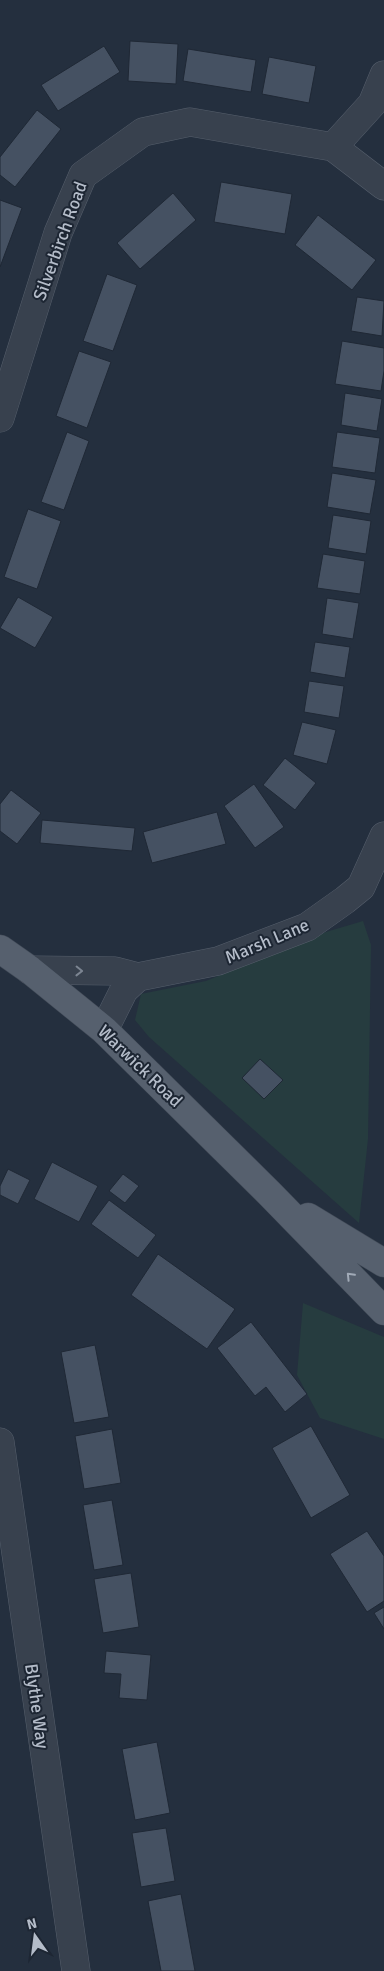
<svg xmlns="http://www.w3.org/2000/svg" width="384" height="1971" font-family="Signika,sans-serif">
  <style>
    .green { fill: #263c3f }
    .building { fill: #455162; stroke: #1f2835 }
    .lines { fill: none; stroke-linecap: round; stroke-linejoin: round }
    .minor-casing { stroke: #565f6c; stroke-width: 29 }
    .major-casing { stroke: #414a57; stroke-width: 29 }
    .minor { stroke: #38414e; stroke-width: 28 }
    .major { stroke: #56606e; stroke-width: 28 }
    .oneway { stroke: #7c8592 }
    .oneway2 { stroke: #a1aab7 }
    .labels { text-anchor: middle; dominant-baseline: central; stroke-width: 4; stroke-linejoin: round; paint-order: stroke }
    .street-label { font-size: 18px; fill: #b4bcc9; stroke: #1d2633 }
  </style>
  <rect width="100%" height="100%" fill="#242f3e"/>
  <path class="green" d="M363 921 371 945 368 1139 359 1223 149 1037 135 1020 141 994 206 981 326 932Z
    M303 1303 384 1337V1439L320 1418 297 1375Z"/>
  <path class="building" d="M130 41 178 44 176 84 128 81Z
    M104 46 120 72 58 111 41 85Z
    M188 49 256 60 251 92 183 81Z
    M269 57 316 66 309 103 262 94Z
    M37 110 61 129 15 187 0 175V157Z
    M221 182 292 194 285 234 214 222Z
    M173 193 196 220 140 269 117 243Z
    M0 200 22 208 0 267Z
    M318 215 376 260 352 290 295 245Z
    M107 274 137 285 113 351 83 341Z
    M357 297 384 301 382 336 351 331Z
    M342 341 384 348V371L381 391 335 384Z
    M79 351 111 362 87 428 56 416Z
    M345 393 382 399 377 431 341 425Z
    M67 432 89 441 64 510 41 502Z
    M337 432 380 438 375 473 332 467Z
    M332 473 376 480 370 514 327 507Z
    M28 509 61 521 37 589 4 577Z
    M333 515 371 521 366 554 328 548Z
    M323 554 365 561 360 594 317 588Z
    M18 597 53 617 35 648 0 628Z
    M327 598 359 603 353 639 322 634Z
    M315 642 350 647 345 678 310 672Z
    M309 681 344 686 339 718 304 712Z
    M302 722 336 730 327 764 293 755Z
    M285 758 316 783 295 810 263 785Z
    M254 784 284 827 255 848 224 806Z
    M11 790 41 813 17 844 0 831V804Z
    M217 812 226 844 152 863 143 832Z
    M42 820 135 828 132 851 40 843Z
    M260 1059 283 1080 264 1099 242 1078Z
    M52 1162 98 1186 79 1222 34 1199Z
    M8 1169 30 1180 18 1204 0 1195V1186Z
    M123 1174 139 1186 125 1203 109 1191Z
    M109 1200 156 1235 138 1258 91 1224Z
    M158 1254 235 1309 207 1349 131 1295Z
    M251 1322 307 1394 285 1412 266 1387 255 1396 217 1348Z
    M95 1345 109 1417 74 1423 61 1352Z
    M311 1426 350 1495 311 1518 272 1448Z
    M112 1429 121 1483 84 1489 75 1436Z
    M112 1500 123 1565 94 1570 83 1505Z
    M367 1531 384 1556V1601L367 1612 330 1554Z
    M131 1573 139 1627 103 1633 94 1579Z
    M384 1607V1629L374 1613Z
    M106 1651 151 1655 147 1700 119 1698 121 1674 104 1673Z
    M157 1742 170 1813 135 1820 122 1749Z
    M166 1828 175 1881 141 1887 132 1833Z
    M181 1894 195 1971H161L148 1901Z"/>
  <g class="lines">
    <g class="minor-casing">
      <path id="minor" d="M333 147 372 104 384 75
        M0 418 58 233 83 175 143 132 190 122 333 147 384 186
        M30 970 115 971 138 977
        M104 1030 124 990 138 977 218 961 307 927 345 900 361 887 384 836
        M0 1442 76 1971"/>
    </g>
    <g class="major-casing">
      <path id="major" d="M0 949 30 970 104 1030 270 1194 384 1311
        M308 1217 384 1263"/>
    </g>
    <use href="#minor" class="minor"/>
    <use href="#major" class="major"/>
  </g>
  <defs><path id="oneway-chevron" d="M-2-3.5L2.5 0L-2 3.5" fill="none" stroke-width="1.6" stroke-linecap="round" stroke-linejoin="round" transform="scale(1.25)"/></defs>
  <use class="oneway" href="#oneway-chevron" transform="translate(79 971) rotate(1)"/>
  <use class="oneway2" href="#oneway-chevron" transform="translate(350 1276) rotate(-134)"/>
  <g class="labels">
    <g class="street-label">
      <text transform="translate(60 241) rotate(-70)">Silverbirch Road</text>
      <text transform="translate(267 941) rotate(-23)">Marsh Lane</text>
      <text transform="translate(140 1066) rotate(44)">Warwick Road</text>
      <text transform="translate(37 1706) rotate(82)">Blythe Way</text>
    </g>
  </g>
  <g transform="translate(35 1936) rotate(346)" stroke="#1d2633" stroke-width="4" paint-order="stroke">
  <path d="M0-4L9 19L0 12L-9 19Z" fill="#b4bcc9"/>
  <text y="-8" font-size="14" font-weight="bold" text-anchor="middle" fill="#b4bcc9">N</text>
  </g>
</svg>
